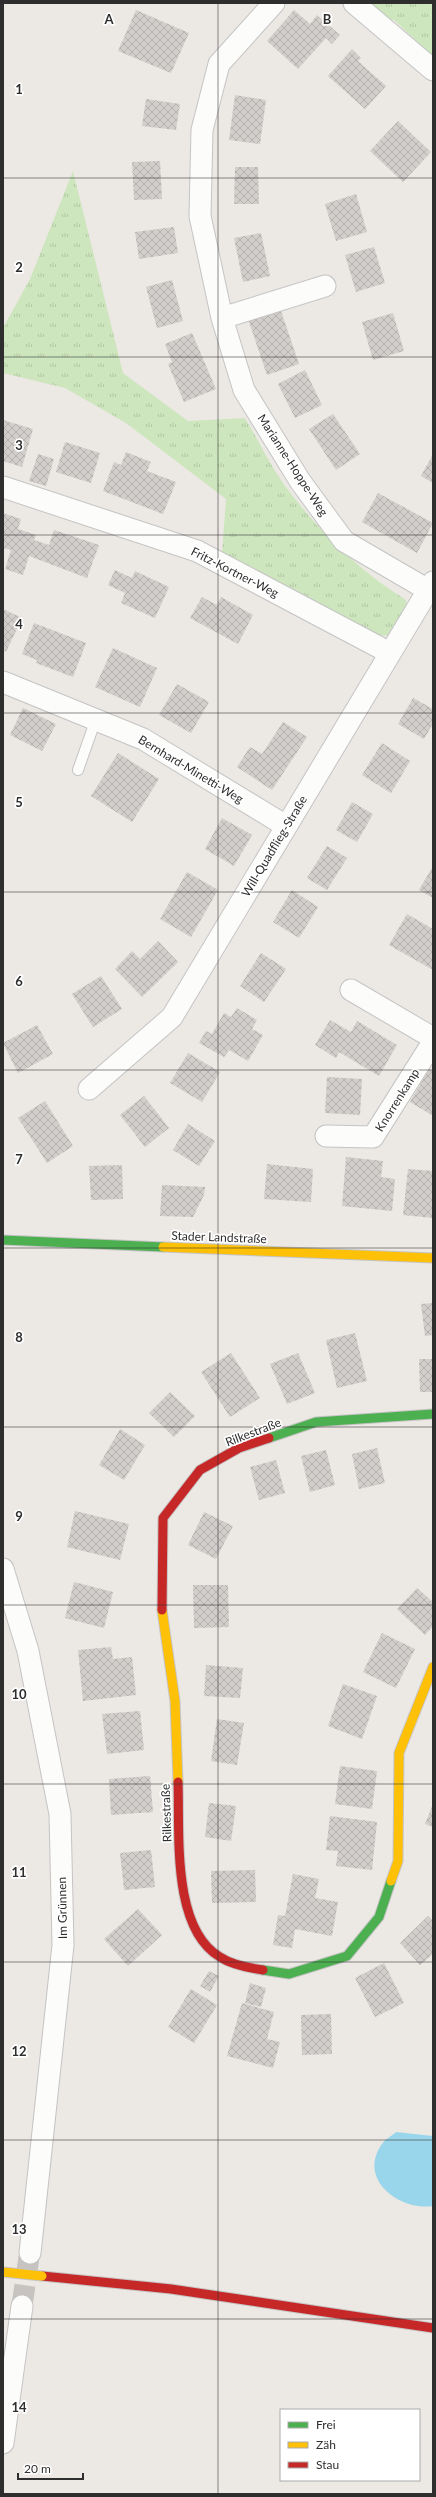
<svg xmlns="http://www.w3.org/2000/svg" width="436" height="2497" font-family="Lato,sans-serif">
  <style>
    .grass { fill: url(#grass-tufts) }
    .water { fill: #99d6ec }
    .building { fill: url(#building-cross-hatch) }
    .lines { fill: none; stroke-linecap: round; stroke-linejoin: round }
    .street-tunnel { stroke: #c6c3c0; stroke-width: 21; stroke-dasharray: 21 10; stroke-linecap: butt }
    .lane-casing { stroke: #c5c4c5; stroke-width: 12 }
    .street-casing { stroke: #c5c4c5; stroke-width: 23 }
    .fast-casing { stroke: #c5c4c5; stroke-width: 11 }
    .slow-casing { stroke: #c5c4c5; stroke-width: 11 }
    .jam-casing { stroke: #c5c4c5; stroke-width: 11 }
    .lane { stroke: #fcfcfb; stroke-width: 10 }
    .street { stroke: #fcfcfb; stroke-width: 21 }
    .fast { stroke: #4caf50; stroke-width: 9 }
    .slow { stroke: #ffc107; stroke-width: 9 }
    .jam { stroke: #c62828; stroke-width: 9 }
    .slow-bridge-casing { stroke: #c6c5c4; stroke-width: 11; stroke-linecap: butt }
    .slow-bridge { stroke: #ffc107; stroke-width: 9 }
    .grid { fill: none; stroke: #2e2e2e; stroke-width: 1; stroke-opacity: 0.55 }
    .labels { text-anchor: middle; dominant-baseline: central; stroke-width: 3.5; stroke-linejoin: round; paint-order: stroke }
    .street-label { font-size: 12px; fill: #2e2e2e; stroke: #fff }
    .grid-label { font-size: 13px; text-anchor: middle; font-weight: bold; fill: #2e2e2e; stroke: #fff; stroke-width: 3.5; stroke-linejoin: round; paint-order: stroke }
  </style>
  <defs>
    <pattern id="grass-tufts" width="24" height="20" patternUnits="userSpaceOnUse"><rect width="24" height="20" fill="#cee6be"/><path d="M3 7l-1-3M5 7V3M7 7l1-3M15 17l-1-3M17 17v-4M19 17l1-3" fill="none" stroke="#b1c6a4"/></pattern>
    <pattern id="building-cross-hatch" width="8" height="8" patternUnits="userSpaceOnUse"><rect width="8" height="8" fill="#d1cecb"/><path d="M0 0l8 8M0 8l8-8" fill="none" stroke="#b4b1af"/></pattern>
  </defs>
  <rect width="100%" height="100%" fill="#ece8e4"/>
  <path class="grass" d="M366 3H433V57L394 20 383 19Z
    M73 171 123 373 188 421 245 418C258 440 270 465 285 486 318 530 359 571 406 600L407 608 389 636 363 633 222 554 226 499 126 423 65 388 3 373V328L30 279Z"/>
  <path class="water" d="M396 2132 433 2136V2206C399 2211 357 2179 382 2144 385 2139 392 2136 396 2132Z"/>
  <path class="building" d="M136 10 189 33 171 73 118 51Z
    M294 10 310 24 317 15 340 35 332 44 326 38 298 69 267 41Z
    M352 49 361 58 358 61 386 86 365 109 328 76Z
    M235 95 266 100 260 144 229 140Z
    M146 99 180 104 176 130 142 126Z
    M398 121 431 152 403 182 370 151Z
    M160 161 162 199 134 200 132 162Z
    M235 167H258L259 204H234Z
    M356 194 367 232 336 241 325 204Z
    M174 227 178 253 139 259 135 232Z
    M261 233 270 276 243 282 234 238Z
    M374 247 385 283 356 292 345 255Z
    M172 280 183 321 157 328 146 287Z
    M280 308 299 364 267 375 248 319Z
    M393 313 404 351 373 360 362 322Z
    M192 333 216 389 184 402 168 364 172 362 165 344Z
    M305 370 322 405 295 418 278 384Z
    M333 414 360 454 336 470 309 429Z
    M3 420 33 429 22 467 3 461Z
    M65 442 100 453 91 483 56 472Z
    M126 452 151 462 147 471 176 482 163 514 103 491 114 462 121 465Z
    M38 454 54 459 46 486 29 481Z
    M433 454V483L421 476Z
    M378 493 433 523 417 553 362 522Z
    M3 513 21 519 18 529 36 535 34 540 49 545 54 530 99 545 87 578 29 556 23 575 5 569 11 550 3 548Z
    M115 570 132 578 135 571 169 587 155 618 121 603 125 593 108 585Z
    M202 597 217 605 221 597 253 615 238 644 190 618Z
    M3 609 22 618 6 652 3 650Z
    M34 623 86 643 73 677 36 663 37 660 22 654Z
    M113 648 157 668 140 707 95 687Z
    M177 684 209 702 191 733 159 715Z
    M413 698 433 709V724L424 739 398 724Z
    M23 708 56 724 42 751 10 735Z
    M283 722 307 737 272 790 237 767 250 747 262 754Z
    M382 743 410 761 391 793 362 775Z
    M118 753 159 779 132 822 91 796Z
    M352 802 373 814 357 842 336 830Z
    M222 818 252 835 234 866 205 849Z
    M327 846 347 858 327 890 307 878Z
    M433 866V898L419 890Z
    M187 872 218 890 191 937 160 919Z
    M292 890 318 907 299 938 273 922Z
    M407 914 433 929V970L389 945Z
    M158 941 178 962 142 997 115 969 132 951 140 959Z
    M261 953 286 969 264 1002 240 986Z
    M101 976 122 1009 93 1027 72 994Z
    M237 1008 257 1020 252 1029 263 1035 248 1061 229 1050 224 1057 199 1043 206 1031 212 1034 224 1013 231 1017Z
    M330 1020 351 1032 357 1021 397 1045 379 1076 339 1052 336 1058 315 1045Z
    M37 1025 53 1054 18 1073 3 1043Z
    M188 1053 220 1072 202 1102 170 1083Z
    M429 1069 433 1072V1116L410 1102Z
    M327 1077 362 1079 360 1115 325 1113Z
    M144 1096 169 1128 145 1147 120 1115Z
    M45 1101 73 1146 47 1163 18 1118Z
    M188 1124 215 1141 199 1166 173 1150Z
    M346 1157 383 1161 381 1177 395 1179 392 1211 342 1206Z
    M267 1164 313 1169 311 1202 264 1199Z
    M122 1165 123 1199 91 1200 89 1166Z
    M408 1169 433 1171V1218L403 1215Z
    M162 1185 205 1187 204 1195 193 1217 160 1216Z
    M433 1303V1335L425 1336 421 1304Z
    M355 1333 367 1381 337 1388 326 1340Z
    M231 1353 260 1398 230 1417 201 1372Z
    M298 1353 315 1393 287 1404 270 1364Z
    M419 1359H433V1392H420Z
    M170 1392 195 1416 174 1437 149 1413Z
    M120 1429 145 1445 124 1480 99 1465Z
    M377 1448 385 1483 359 1489 352 1454Z
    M326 1450 335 1485 310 1492 301 1456Z
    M276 1460 285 1493 259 1500 250 1467Z
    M75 1511 129 1524 120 1560 67 1547Z
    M204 1512 233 1526 216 1559 188 1545Z
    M74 1582 113 1592 104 1628 65 1618Z
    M193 1585H228L229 1627 194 1628Z
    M417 1588 433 1602V1626L425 1635 397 1609Z
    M382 1633 415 1649 396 1688 363 1672Z
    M111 1647 113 1659 132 1657 136 1695 83 1701 78 1650Z
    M206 1665 243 1668 240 1698 204 1696Z
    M343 1684 377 1696 362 1739 328 1726Z
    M140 1711 144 1750 107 1754 102 1714Z
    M217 1719 244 1723 237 1765 211 1761Z
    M340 1766 377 1771 372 1809 335 1804Z
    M150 1776 153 1812 111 1815 109 1779Z
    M209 1803 236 1806 231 1841 205 1837Z
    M433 1804V1827L425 1824Z
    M330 1816 377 1822 372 1870 336 1866 338 1851 326 1850Z
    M151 1850 155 1887 124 1890 120 1853Z
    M255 1870 256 1902 212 1903 211 1871Z
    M293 1874 319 1879 315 1898 338 1902 332 1936 295 1929 292 1948 273 1945 278 1915 285 1916Z
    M138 1909 162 1935 128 1966 104 1939Z
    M428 1916 433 1921V1954L420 1965 400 1943Z
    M384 1963 404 2003 375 2017 355 1978Z
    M209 1971 219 1976 210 1992 200 1986Z
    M250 1983 266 1988 261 2007 245 2003Z
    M191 1989 217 2005 194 2043 168 2027Z
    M242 2003 274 2012 267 2039 280 2042 273 2068 227 2056Z
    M331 2014 332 2054 302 2055 301 2015Z"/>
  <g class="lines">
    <path class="street-tunnel" d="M22 2306 29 2257"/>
    <g class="lane-casing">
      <path id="lane" d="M78 770 96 719"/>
    </g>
    <g class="street-casing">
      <path id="street" d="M274 3 219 64 202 130 200 216 222 318 244 390 300 481 344 541 428 590
        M354 3 433 70
        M222 318 325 286
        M3 487 197 551 390 653
        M3 682 143 739 286 826
        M351 990 433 1038
        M89 1089 172 1017 433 582
        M326 1136 373 1137 433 1042
        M3 1569 28 1651 60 1814 63 1945 30 2253
        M3 2443 22 2306"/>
    </g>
    <g class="fast-casing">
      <path id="fast" d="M3 1240 163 1247
        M269 1438 316 1422 433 1414
        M263 1970 289 1974 347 1956 379 1917 391 1881"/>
    </g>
    <g class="slow-casing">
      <path id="slow" d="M163 1247 433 1258
        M162 1610 175 1701 178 1782
        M391 1881 398 1861 399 1753 433 1667"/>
    </g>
    <g class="jam-casing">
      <path id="jam" d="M162 1610 163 1518 200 1470 239 1448 269 1438
        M178 1782C180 1832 171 1928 220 1957 232 1965 249 1968 263 1970
        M42 2276 171 2289 433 2328"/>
    </g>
    <use href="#lane" class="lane"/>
    <use href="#street" class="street"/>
    <use href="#fast" class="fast"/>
    <use href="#slow" class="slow"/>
    <use href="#jam" class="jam"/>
    <g class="slow-bridge-casing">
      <path id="slow-bridge" d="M3 2272 42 2276"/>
    </g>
    <use href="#slow-bridge" class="slow-bridge"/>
  </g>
  <path class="grid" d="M218 3V2494M3 178H433M3 357H433M3 535H433M3 713H433M3 892H433M3 1070H433M3 1248H433M3 1427H433M3 1605H433M3 1784H433M3 1962H433M3 2140H433M3 2319H433"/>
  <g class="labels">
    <g class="street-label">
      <text transform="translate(293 465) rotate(57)">Marianne-Hoppe-Weg</text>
      <text transform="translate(235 572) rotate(27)">Fritz-Kortner-Weg</text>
      <text transform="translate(191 769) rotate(31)">Bernhard-Minetti-Weg</text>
      <text transform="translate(274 846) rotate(-59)">Will-Quadflieg-Straße</text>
      <text transform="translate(397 1100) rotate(-58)">Knorrenkamp</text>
      <text transform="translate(219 1237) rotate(2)">Stader Landstraße</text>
      <text transform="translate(253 1432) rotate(-21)">Rilkestraße</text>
      <text transform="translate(166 1813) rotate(-92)">Rilkestraße</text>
      <text transform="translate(62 1908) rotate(-91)">Im Grünnen</text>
    </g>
  </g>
  <g class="grid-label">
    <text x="109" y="24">A</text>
    <text x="327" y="24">B</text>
    <text x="19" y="94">1</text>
    <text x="19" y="272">2</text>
    <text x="19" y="450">3</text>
    <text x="19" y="629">4</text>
    <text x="19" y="807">5</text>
    <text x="19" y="986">6</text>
    <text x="19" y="1164">7</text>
    <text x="19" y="1342">8</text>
    <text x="19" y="1521">9</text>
    <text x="19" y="1699">10</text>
    <text x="19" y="1877">11</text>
    <text x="19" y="2056">12</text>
    <text x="19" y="2234">13</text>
    <text x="19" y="2412">14</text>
  </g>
  <rect width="436" height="2497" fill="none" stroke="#2e2e2e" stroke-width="8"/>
  <rect x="280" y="2409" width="140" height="72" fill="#ffffff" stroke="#ababab"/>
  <rect x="288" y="2422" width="20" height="6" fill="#4caf50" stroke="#ababab"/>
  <text x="316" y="2429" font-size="12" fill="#2e2e2e">Frei</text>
  <rect x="288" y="2442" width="20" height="6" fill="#ffc107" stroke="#ababab"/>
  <text x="316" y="2449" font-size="12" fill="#2e2e2e">Zäh</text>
  <rect x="288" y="2462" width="20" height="6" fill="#c62828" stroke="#ababab"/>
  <text x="316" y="2469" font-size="12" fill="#2e2e2e">Stau</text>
  <path d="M18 2473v6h65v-6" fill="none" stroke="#2e2e2e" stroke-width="2"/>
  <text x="24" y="2473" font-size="12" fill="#2e2e2e" stroke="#ffffff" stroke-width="3" paint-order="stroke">20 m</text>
</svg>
